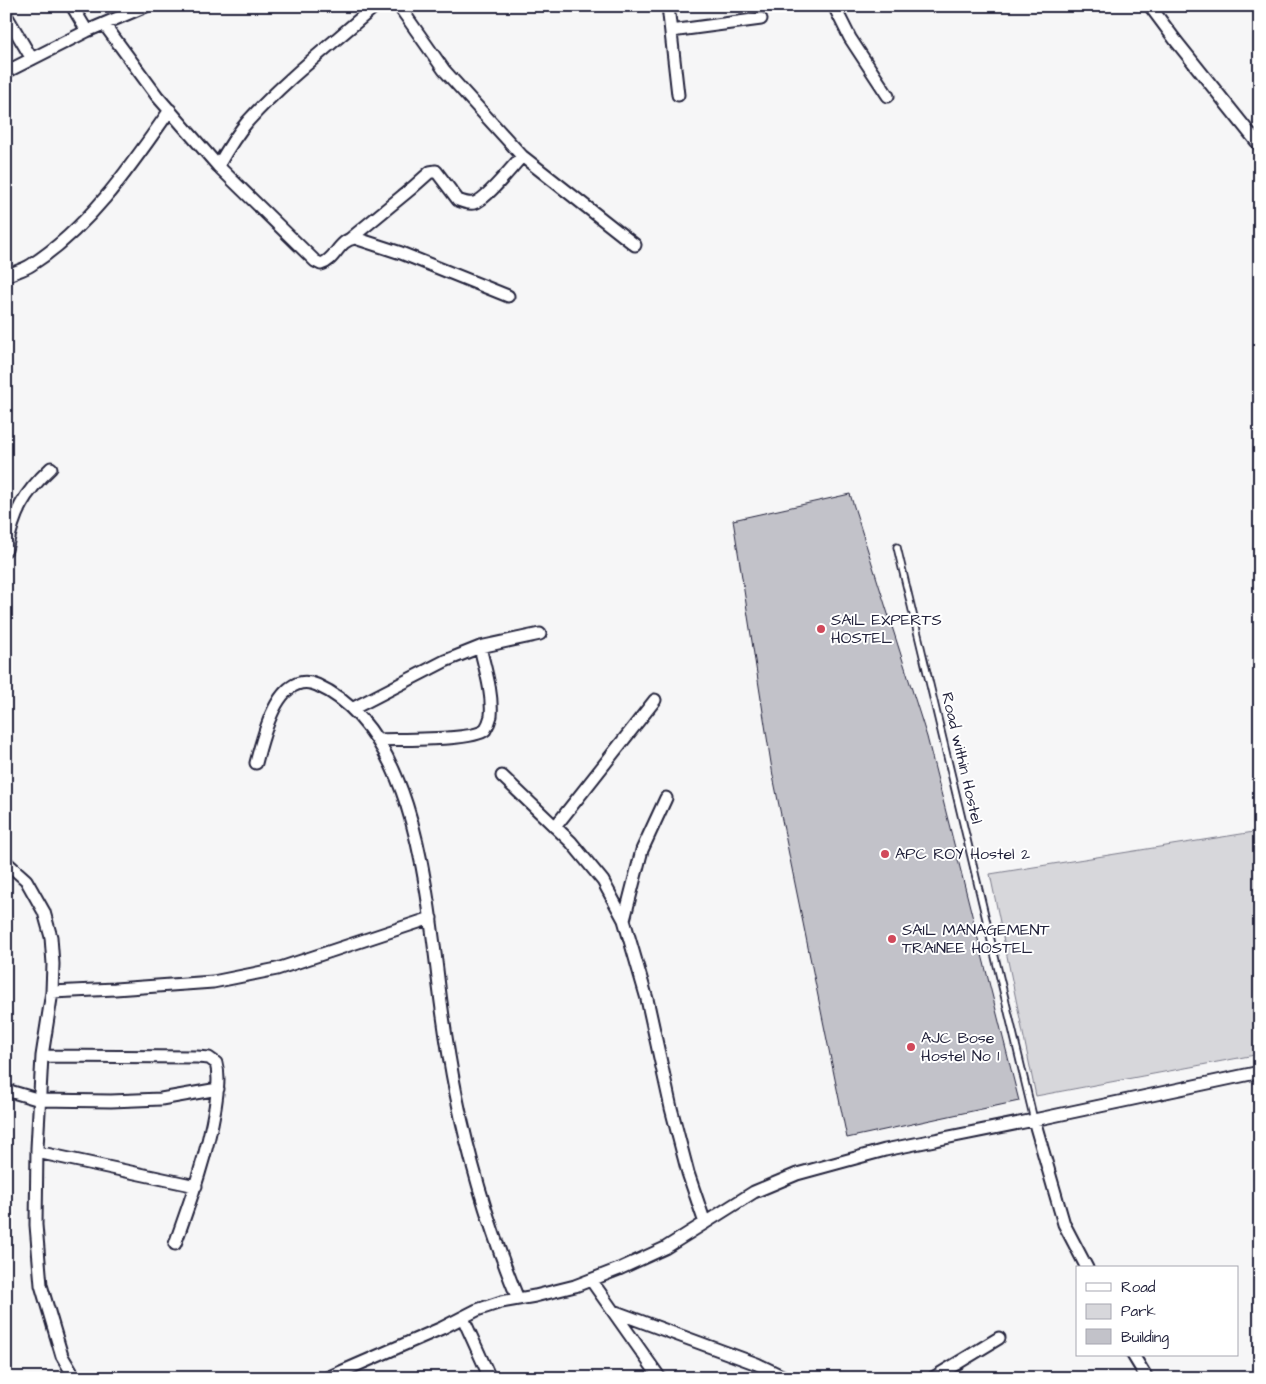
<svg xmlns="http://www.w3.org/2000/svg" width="1266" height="1384" font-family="'Architects Daughter',sans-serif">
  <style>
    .green { fill: #d7d7db; stroke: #7c7c8b }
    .building { fill: #c2c2c9; stroke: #22223b }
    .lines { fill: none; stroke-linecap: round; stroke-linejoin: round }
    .service-casing { stroke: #22223b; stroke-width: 9 }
    .minor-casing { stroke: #22223b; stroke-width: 15 }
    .service { stroke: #fff; stroke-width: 5.5 }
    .minor { stroke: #fff; stroke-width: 11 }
    .poi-dot { fill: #d1495b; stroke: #fff; stroke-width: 2 }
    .labels { text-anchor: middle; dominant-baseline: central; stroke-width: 4; stroke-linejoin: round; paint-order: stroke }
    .poi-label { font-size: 16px; fill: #22223b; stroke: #fff; text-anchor: start }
    .street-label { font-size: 16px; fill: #22223b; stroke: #fff }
  </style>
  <rect width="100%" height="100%" fill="#f6f6f7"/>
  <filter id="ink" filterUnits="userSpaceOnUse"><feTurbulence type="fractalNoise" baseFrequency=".02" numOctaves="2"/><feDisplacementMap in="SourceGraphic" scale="10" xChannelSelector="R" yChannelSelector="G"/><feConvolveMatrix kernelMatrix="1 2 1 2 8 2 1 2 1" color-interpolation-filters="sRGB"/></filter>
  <g filter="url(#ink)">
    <path class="green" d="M1260 831V1054L1036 1096 990 874Z"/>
    <path class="building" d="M850 494 927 737 1019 1101 847 1138 773 776 733 520Z"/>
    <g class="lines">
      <g class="service-casing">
        <path id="service" d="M897 547 1034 1120"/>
      </g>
      <g class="minor-casing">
        <path id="minor" d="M72 6 87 31
          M399 6 444 70 522 156 635 245
          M668 6 678 95
          M834 6 850 38 888 96
          M1150 6 1176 41 1260 146
          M6 15 32 59
          M104 24 157 96 218 166 315 261 321 264C336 260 338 240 355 238L401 253 508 296
          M671 31 761 19
          M6 72 87 31 146 6
          M218 166C227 150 236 135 248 121 286 79 333 43 375 6
          M350 239 412 188 430 172 436 171 458 200C463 202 469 204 474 203 486 200 513 166 522 156
          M6 276C14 272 23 270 31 265 89 228 131 166 170 110
          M6 550C14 512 23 494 51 468
          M352 709 445 661 480 647 540 634
          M377 740C396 739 473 741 485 730 487 727 490 720 491 716 493 693 485 669 480 647
          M256 763C263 737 278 668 317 685 419 731 428 905 441 1002 445 1032 450 1064 456 1094 470 1164 491 1233 518 1299
          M502 776 571 842 603 881 624 920 647 999 671 1108 688 1173 705 1223
          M555 827 655 700
          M6 862 26 880 44 912 51 937 53 964 52 992 42 1056 37 1148 36 1225 41 1285 62 1356 75 1378
          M624 920 642 850 666 798
          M52 992 115 989 213 982 277 969 431 918
          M42 1056 197 1057 209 1058 216 1063C220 1077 217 1094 215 1108 207 1155 191 1199 175 1244
          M6 1090 40 1100 111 1101 161 1099 218 1089
          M1034 1120 1064 1224 1087 1268
          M37 1152 196 1186
          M591 1280 660 1378
          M613 1311 757 1364 786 1378
          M463 1318 490 1378
          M1133 1355 1147 1378
          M327 1378 442 1328 477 1310 501 1302 535 1296 575 1286 619 1269 665 1248 754 1192 797 1174 885 1150 1034 1120 1260 1072
          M933 1378 999 1338"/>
      </g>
      <use href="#service" class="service"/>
      <use href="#minor" class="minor"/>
    </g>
  </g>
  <g class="poi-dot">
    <circle cx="821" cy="629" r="5"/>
    <circle cx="885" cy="854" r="5"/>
    <circle cx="892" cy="939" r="5"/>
    <circle cx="911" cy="1047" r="5"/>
  </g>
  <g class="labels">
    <g class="poi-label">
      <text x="831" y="620">SAIL EXPERTS<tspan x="831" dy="18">HOSTEL</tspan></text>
      <text x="895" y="854">APC ROY Hostel 2</text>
      <text x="902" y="930">SAIL MANAGEMENT<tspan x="902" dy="18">TRAINEE HOSTEL</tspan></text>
      <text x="921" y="1038">AJC Bose<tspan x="921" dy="18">Hostel No 1</tspan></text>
    </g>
    <g class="street-label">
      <text transform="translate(962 758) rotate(77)">Road within Hostel</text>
    </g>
  </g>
  <rect width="1266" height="1384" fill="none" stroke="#fff" stroke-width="25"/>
  <rect x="12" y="12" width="1241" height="1359" fill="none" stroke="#22223b" stroke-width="2" filter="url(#ink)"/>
  <rect x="1076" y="1266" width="162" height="90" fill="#ffffff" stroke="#a7a7b1"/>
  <rect x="1086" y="1283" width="25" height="8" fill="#ffffff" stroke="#a7a7b1"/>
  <text x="1121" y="1292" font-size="15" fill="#22223b">Road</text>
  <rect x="1086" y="1304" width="25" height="15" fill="#d7d7db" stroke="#a7a7b1"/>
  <text x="1121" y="1316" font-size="15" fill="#22223b">Park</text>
  <rect x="1086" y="1329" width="25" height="15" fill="#c2c2c9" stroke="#a7a7b1"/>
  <text x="1121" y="1342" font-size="15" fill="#22223b">Building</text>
</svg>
